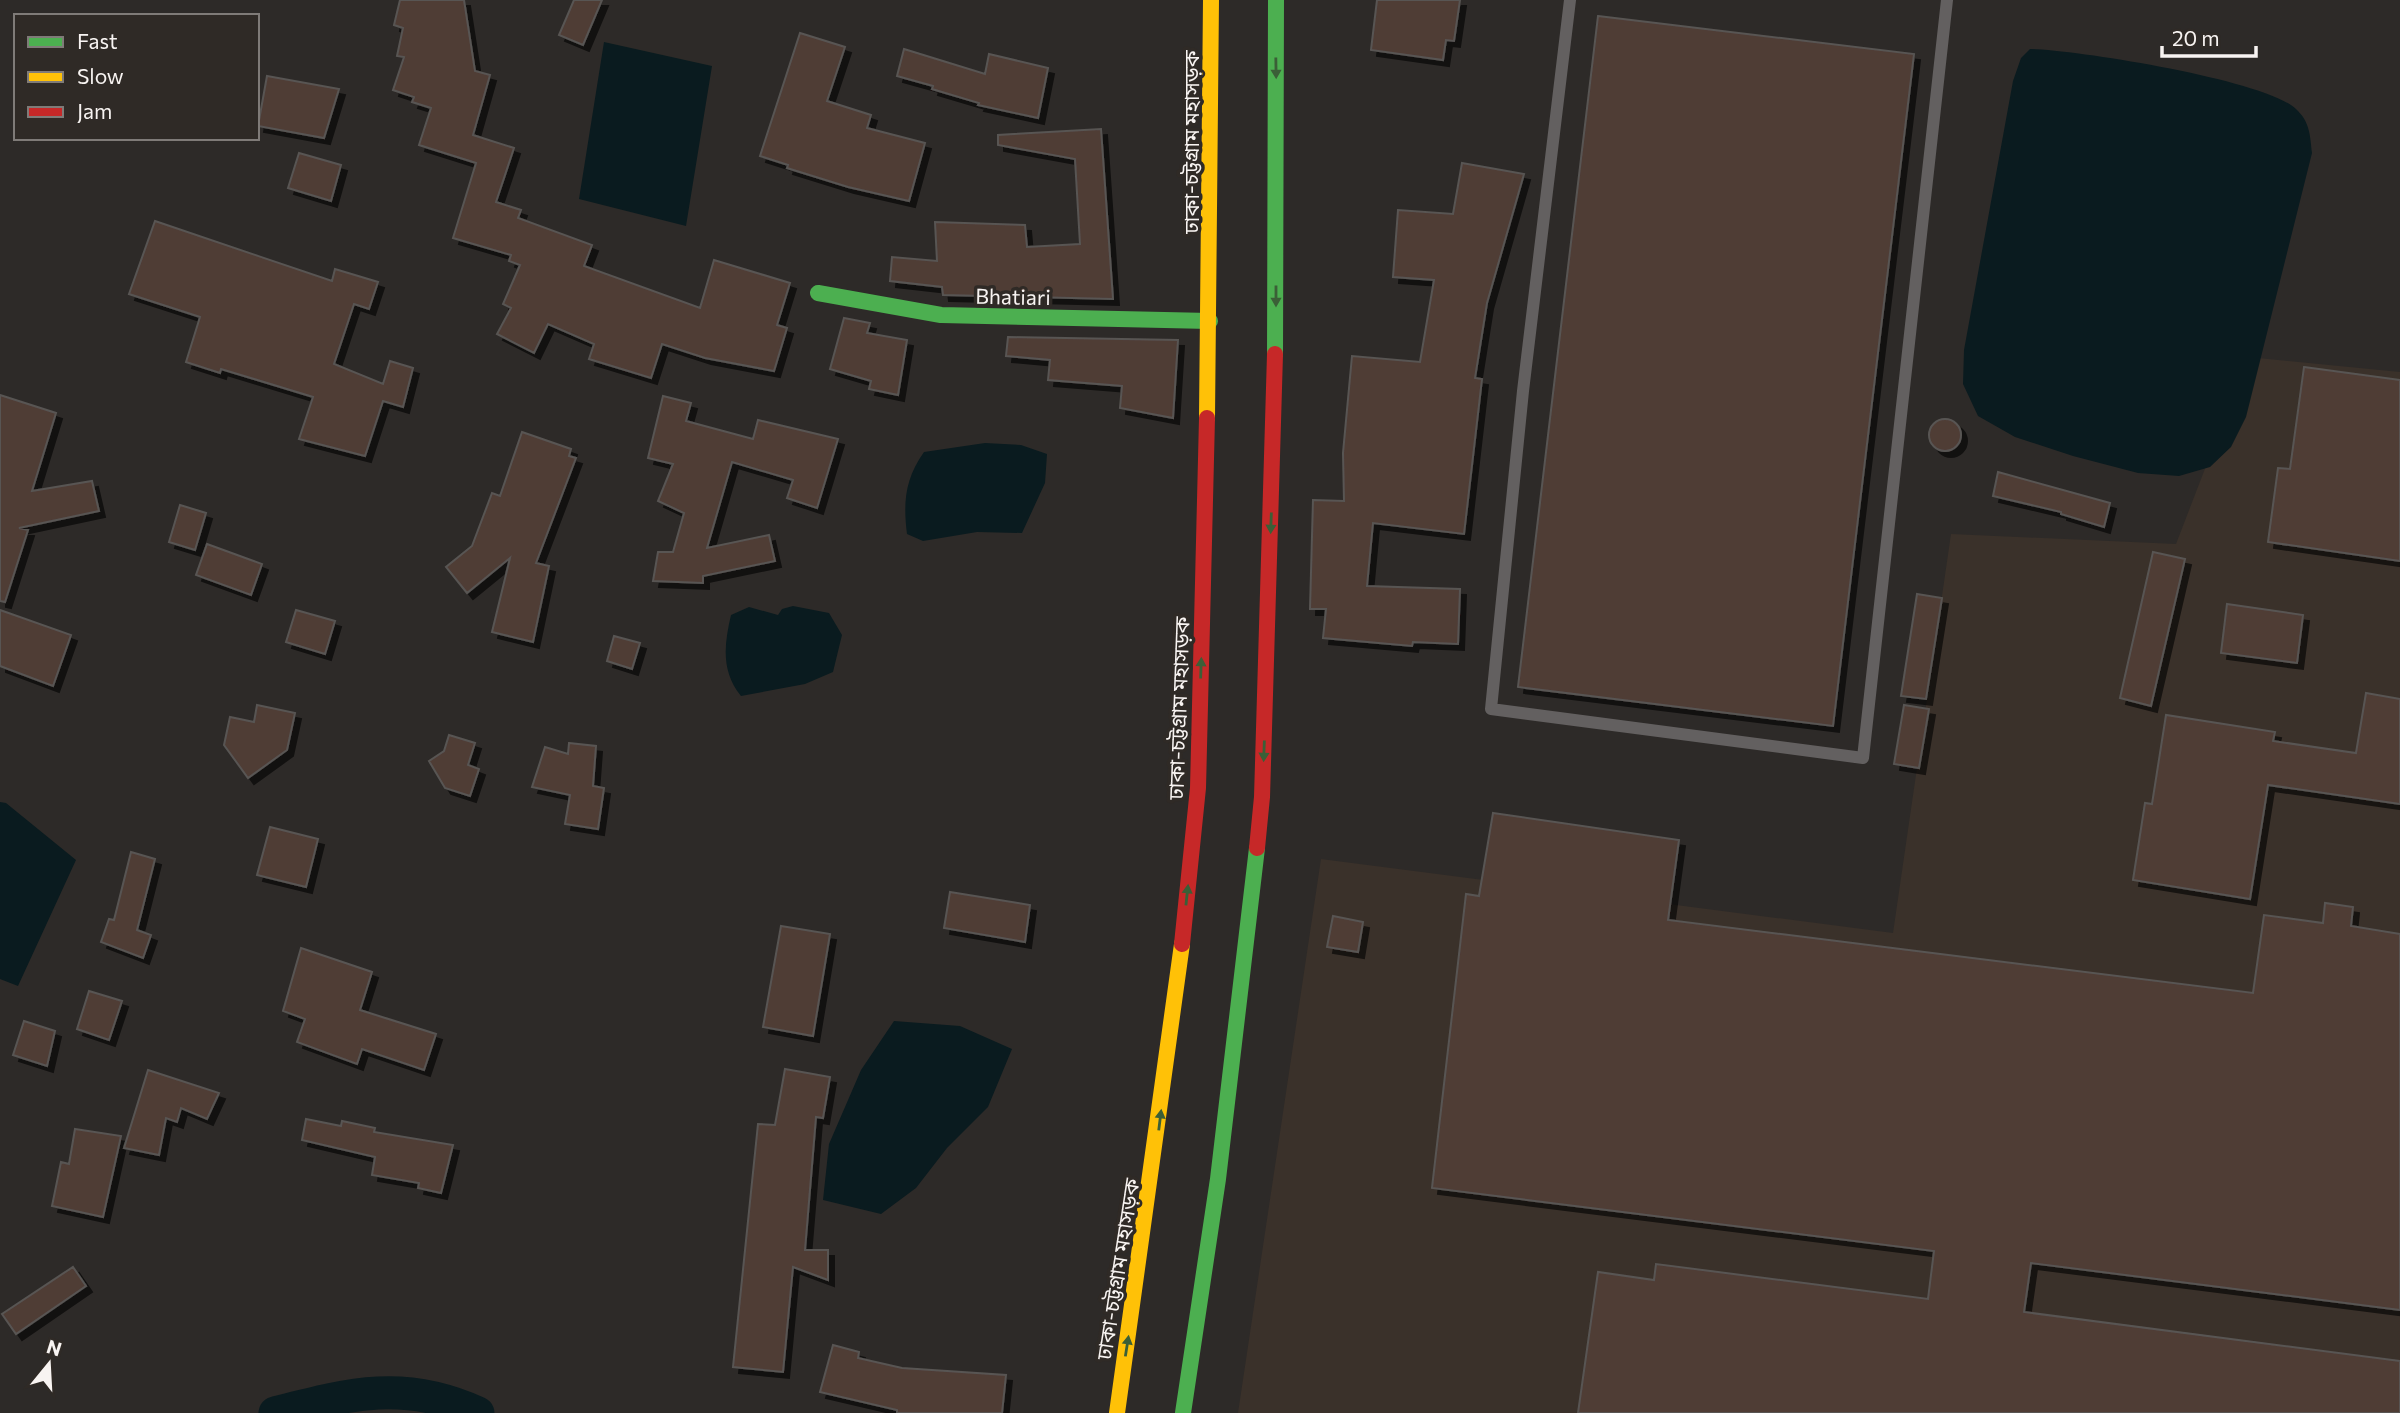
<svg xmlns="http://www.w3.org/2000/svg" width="2400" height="1413" font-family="Commissioner,'Noto Sans Bengali',sans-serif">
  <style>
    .built { fill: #3a312a }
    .water { fill: #0a1b1f }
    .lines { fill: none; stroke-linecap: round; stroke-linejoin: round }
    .canal { stroke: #0a1b1f; stroke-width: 33 }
    .building { fill: #4f3c36; stroke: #585553; stroke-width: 2; filter: url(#shadow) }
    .lane { stroke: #636060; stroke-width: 12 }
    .fast { stroke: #4caf50; stroke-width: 16 }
    .slow { stroke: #ffc107; stroke-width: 16 }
    .jam { stroke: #c62828; stroke-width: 16 }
    .oneway { fill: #3b5f37 }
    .labels { text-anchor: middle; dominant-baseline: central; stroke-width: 7; stroke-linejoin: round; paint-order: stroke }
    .street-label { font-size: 21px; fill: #f8f4f2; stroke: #2f2a26 }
  </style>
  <defs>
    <filter id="shadow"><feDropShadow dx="6" dy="6" stdDeviation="0" flood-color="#0009"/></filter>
  </defs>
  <rect width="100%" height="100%" fill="#2d2a28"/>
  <path class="built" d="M2248 357 2400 372V1413H1238L1321 859 1893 933 1951 534 2176 544Z"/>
  <path class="water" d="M604 42 712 66 686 226 579 199Z
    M2030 49C2077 50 2266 80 2296 109 2310 122 2310 135 2312 153L2246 417 2231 447 2210 467 2179 476 2138 473 2073 456 2015 437 1978 416 1963 384 1964 350 2013 81 2021 58Z
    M985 443 1021 445 1047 454 1045 483 1022 533 977 532 923 541 907 534C903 502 905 479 924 452Z
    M793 606 829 613 842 635 833 672 805 684 741 696C721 671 724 645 731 615L749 607 778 615 782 609Z
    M0 802 6 803 76 860 18 986 0 979Z
    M894 1021 960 1026 1012 1049 988 1107 947 1148 916 1188 881 1214 823 1200 829 1144 861 1070Z"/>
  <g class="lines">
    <path class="canal" d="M275 1413C349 1394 404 1379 478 1413"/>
  </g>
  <path class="building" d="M400 0H464L475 71 490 75 473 135 514 148 496 202 521 210 518 218 592 245 584 266 700 308 714 260 790 283 777 325 787 328 774 371 705 358 662 344 651 378 589 359 594 344 548 324 534 353 497 334 511 308 503 304 520 265 509 261 511 255 453 238 476 163 419 145 431 108 412 102 414 97 393 90 404 57 397 56 403 28 394 25Z
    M574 0H602L583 45 559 35Z
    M1377 0H1460L1454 41 1446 40 1443 60 1371 50Z
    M1598 16 1914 54 1833 726 1518 687Z
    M800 33 845 47 827 101 871 115 867 128 925 143 909 201 848 187 787 168 788 165 760 156Z
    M904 49 985 74 989 54 1048 68 1038 118 978 105 979 103 932 89 933 86 897 76Z
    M267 76 339 89 324 138 258 126Z
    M1101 129 1113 299 943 295 942 287 890 281 892 257 937 261 935 222 1025 225 1027 247 1080 244 1075 159 998 145V135Z
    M299 153 341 165 331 201 288 188Z
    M1462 163 1524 174 1487 303 1475 378 1482 379 1464 534 1373 523 1367 586 1460 589 1458 644 1413 642 1412 646 1323 638 1326 609H1310L1313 500 1344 501 1343 453 1352 356 1420 362 1434 280 1393 277 1398 210 1453 214Z
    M155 221 332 281 335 269 378 282 369 309 354 304 334 364 383 384 390 361 413 368 403 407 383 401 365 456 299 439 313 397 221 369 220 373 186 362 200 317 129 294Z
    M844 318 870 323 867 333 907 340 898 395 869 389 871 381 830 369Z
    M1008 337 1178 340 1173 418 1120 408 1122 386 1048 380 1050 360 1006 356Z
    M2304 367 2400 380V561L2268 542 2278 468 2290 469Z
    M0 395 56 413 32 491 92 481 99 511 19 528 28 530 5 602 0 601Z
    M663 396 691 403 686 421 753 439 758 420 838 439 817 508 787 498 793 480 732 462 707 548 769 535 775 561 703 576V583L653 581 658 552H673L684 513 658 501 673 464 648 458Z
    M1929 435a16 16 0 1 1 32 0a16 16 0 1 1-32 0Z
    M522 432 571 449 569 456 576 458 536 563 549 566 533 642 492 632 510 558 467 593 446 567 472 546 492 493 500 496Z
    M1998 472 2110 503 2104 527 2061 514V512L1993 496Z
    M180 505 206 513 195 550 169 542Z
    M207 544 262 564 251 595 196 575Z
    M2153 552 2185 559 2151 706 2120 698Z
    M1917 594 1942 598 1926 699 1901 696Z
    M2227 604 2303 615 2297 663 2221 653Z
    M0 610 71 635 53 686 0 666Z
    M296 610 335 621 325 654 286 642Z
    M614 636 640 643 632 669 607 661Z
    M2366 693 2400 699V804L2268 785 2250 899 2133 880 2145 803 2152 804 2166 715 2275 732 2273 741 2356 753Z
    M257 705 295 713 287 750 248 778 224 745 230 717 254 722Z
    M1904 705 1929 709 1919 768 1894 764Z
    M449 735 475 743 468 765 479 769 470 796 445 788 429 761 444 751Z
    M569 743 596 746 593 786 604 788 598 829 565 824 570 795 532 787 545 747 568 754Z
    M1493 813 1679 840 1668 920 2253 993 2264 915 2323 923 2325 903 2353 907 2351 926 2400 934V1310L2031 1263 2024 1312 2400 1361V1413H1578L1598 1272 1654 1280 1656 1264 1928 1299 1934 1251 1432 1188 1466 894 1479 896Z
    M270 827 318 839 306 887 257 875Z
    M131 852 155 859 137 930 151 935 143 958 101 942 109 919 114 920Z
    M950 892 1030 905 1025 942 944 928Z
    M1333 916 1363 922 1358 952 1327 947Z
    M781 926 830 934 813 1036 763 1027Z
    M301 948 372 972 360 1010 436 1034 424 1070 362 1049 357 1064 297 1042 305 1019 283 1011Z
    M89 991 122 1001 109 1040 77 1029Z
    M24 1021 55 1031 47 1066 13 1055Z
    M785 1069 830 1077 823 1118 816 1117 805 1250H828V1280L793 1267 783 1372 733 1367 758 1124 775 1125Z
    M148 1070 219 1093 207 1119 181 1108 177 1122 166 1118 159 1155 124 1148Z
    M306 1119 341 1126 342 1121 375 1128 374 1132 453 1145 441 1193 418 1188 419 1183 372 1175 375 1157 302 1140Z
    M75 1129 121 1136 103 1217 52 1206 61 1162 69 1164Z
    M73 1267 86 1286 16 1334 2 1314Z
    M833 1345 859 1352 858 1358 902 1368 1006 1375 1002 1413H897V1410L820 1392Z"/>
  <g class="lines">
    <path class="lane" d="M1570 0 1523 391 1491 709 1863 758 1947 0"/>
    <path class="fast" d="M818 293 941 315 1210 321
      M1275 354 1276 0
      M1183 1413 1218 1179 1257 848"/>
    <path class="slow" d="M1207 418 1211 0
      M1117 1413 1182 944"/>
    <path class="jam" d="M1257 848 1262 797 1275 354
      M1182 944 1198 788 1207 418"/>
  </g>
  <defs><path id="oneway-solid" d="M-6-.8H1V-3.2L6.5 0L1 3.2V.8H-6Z" transform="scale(1.75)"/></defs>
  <g class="oneway">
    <use href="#oneway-solid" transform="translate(1276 68) rotate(89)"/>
    <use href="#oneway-solid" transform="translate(1276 296) rotate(90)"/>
    <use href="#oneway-solid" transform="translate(1271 523) rotate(92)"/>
    <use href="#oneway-solid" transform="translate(1201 668) rotate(-88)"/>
    <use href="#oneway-solid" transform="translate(1264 751) rotate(92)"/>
    <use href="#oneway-solid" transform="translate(1187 895) rotate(-84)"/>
    <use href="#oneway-solid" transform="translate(1160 1120) rotate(-83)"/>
    <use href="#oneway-solid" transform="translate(1127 1346) rotate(-81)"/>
  </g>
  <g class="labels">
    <g class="street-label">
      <text transform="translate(1190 142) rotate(-90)">ঢাকা-চট্টগ্রাম মহাসড়ক</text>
      <text transform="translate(1013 296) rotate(1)">Bhatiari</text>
      <text transform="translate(1178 708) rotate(-88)">ঢাকা-চট্টগ্রাম মহাসড়ক</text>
      <text transform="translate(1117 1269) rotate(-81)">ঢাকা-চট্টগ্রাম মহাসড়ক</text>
    </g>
  </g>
  <rect x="14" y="14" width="245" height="126" fill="#2f2a26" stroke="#7f7b78" stroke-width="2"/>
  <rect x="28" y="37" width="35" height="10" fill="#4caf50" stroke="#7f7b78" stroke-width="2"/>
  <text x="77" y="49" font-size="21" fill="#f8f4f2">Fast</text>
  <rect x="28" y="72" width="35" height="10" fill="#ffc107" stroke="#7f7b78" stroke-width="2"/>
  <text x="77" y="84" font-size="21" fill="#f8f4f2">Slow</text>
  <rect x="28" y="107" width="35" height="10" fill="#c62828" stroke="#7f7b78" stroke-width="2"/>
  <text x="77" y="119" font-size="21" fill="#f8f4f2">Jam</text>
  <g transform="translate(49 1364) rotate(18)" stroke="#2f2a26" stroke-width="5" paint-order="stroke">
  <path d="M0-5L12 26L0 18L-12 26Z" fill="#f8f4f2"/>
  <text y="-10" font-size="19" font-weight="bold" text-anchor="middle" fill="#f8f4f2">N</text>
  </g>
  <path d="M2162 46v10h94v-10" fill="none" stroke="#f8f4f2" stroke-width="3.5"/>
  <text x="2172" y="46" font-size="21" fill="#f8f4f2" stroke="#2f2a26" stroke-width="5" paint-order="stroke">20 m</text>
</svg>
